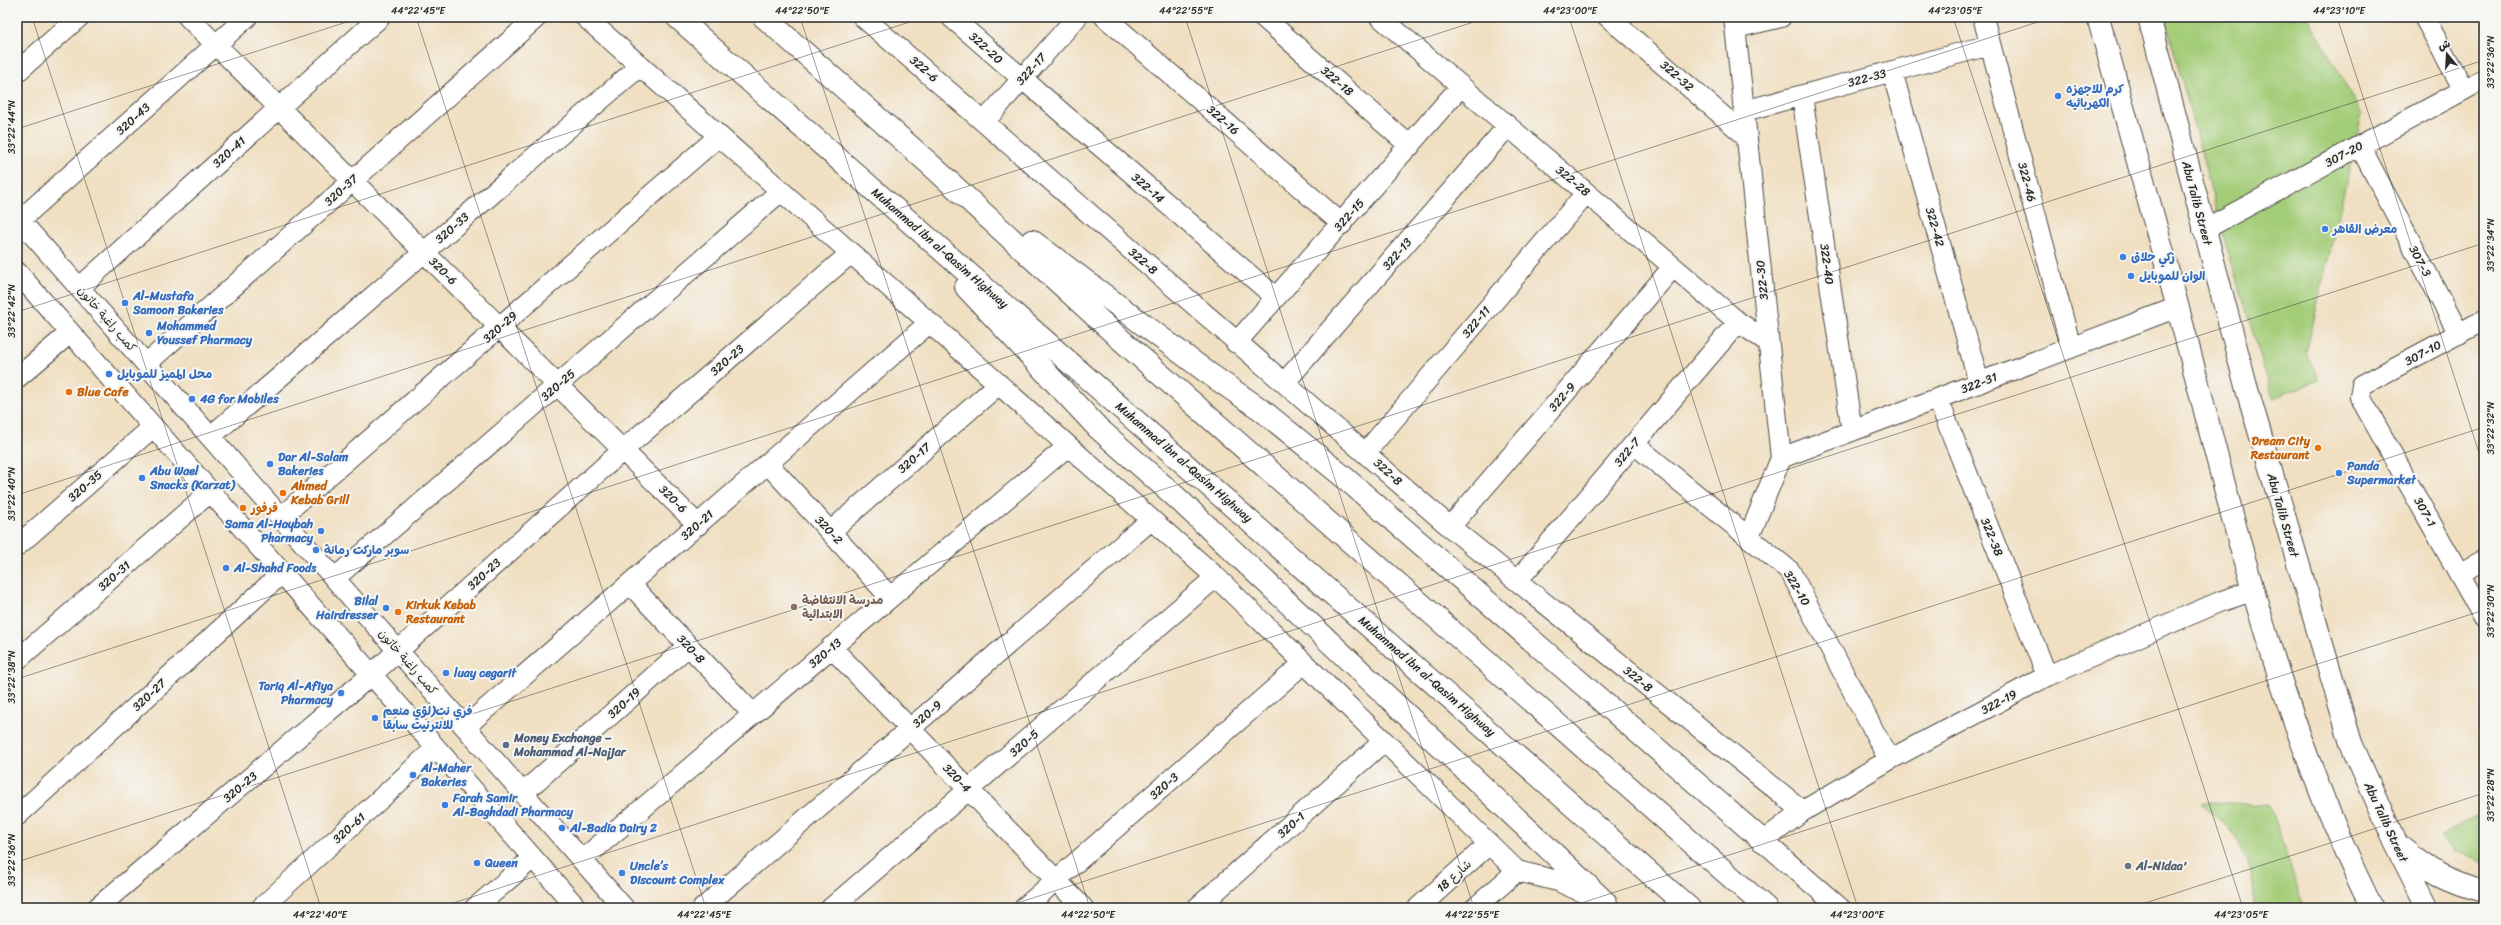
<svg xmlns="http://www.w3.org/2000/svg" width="2501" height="925" font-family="Sriracha,'Playpen Sans Arabic',sans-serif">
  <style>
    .green { fill: #a4cd79; stroke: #687c52 }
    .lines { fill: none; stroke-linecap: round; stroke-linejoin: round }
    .minor-casing { stroke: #494642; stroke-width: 22 }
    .major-casing { stroke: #494642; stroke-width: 24 }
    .highway-casing { stroke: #494642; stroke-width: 24 }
    .minor { stroke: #fff; stroke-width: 20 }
    .major { stroke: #fff; stroke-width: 22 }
    .highway { stroke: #fff; stroke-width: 22 }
    .ticks { fill: none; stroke: #2b2b2b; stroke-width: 1; stroke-opacity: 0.45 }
    .shop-dot { fill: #3f7fe0; stroke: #f6f6f2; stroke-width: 1.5 }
    .food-dot { fill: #e8710a; stroke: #f6f6f2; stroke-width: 1.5 }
    .education-dot { fill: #8d6e63; stroke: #f6f6f2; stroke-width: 1.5 }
    .service-dot { fill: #5c6f8a; stroke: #f6f6f2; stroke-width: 1.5 }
    .worship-dot { fill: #6b7280; stroke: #f6f6f2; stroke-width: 1.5 }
    .labels { text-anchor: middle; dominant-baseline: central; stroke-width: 4; stroke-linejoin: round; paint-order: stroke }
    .street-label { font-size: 12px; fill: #2b2b2b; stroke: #f6f6f2 }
    .shop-label { font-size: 12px; font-weight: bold; fill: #366cbe; stroke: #f6f6f2; text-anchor: start }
    .food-label { font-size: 12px; font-weight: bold; fill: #c56008; stroke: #f6f6f2; text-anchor: start }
    .education-label { font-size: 12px; font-weight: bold; fill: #785e54; stroke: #f6f6f2; text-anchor: start }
    .service-label { font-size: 12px; font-weight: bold; fill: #4e5e75; stroke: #f6f6f2; text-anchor: start }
    .worship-label { font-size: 12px; font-weight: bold; fill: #5b616d; stroke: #f6f6f2; text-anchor: start }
    .neatline { fill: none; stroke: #2b2b2b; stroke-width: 1.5 }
    .ticks-label { font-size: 10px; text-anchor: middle; fill: #2b2b2b }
  </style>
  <rect width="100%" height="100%" fill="#f6f6f2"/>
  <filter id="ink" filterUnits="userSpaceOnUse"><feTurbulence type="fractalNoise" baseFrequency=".025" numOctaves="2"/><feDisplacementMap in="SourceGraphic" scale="8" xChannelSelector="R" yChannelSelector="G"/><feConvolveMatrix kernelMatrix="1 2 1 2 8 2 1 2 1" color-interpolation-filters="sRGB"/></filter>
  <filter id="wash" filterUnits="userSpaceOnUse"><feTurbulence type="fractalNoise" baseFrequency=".012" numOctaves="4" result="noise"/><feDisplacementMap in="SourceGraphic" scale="16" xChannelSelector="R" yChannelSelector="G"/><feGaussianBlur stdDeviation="0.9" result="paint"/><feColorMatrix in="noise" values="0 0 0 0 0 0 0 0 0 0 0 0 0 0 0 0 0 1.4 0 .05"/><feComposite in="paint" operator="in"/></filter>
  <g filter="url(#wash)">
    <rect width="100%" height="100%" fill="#f0dfc1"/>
    <path class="green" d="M2165 17H2308L2362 115 2306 353 2320 380 2273 398 2224 239Z
      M2210 802 2269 805 2305 908H2253C2257 881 2246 851 2230 829 2222 820 2210 812 2201 804Z
      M2484 811V863L2453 850 2440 837Z"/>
  </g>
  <g filter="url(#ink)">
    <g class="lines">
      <g class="minor-casing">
        <path id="minor" d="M188 17 698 525
          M585 17 1216 577 1517 871 1558 881 1596 898
          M863 17 1450 527 1803 811
          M951 17 1275 297
          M1105 17 1342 224
          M1263 17 1410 146
          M1380 17 1738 322 1768 342
          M1608 17 1746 136
          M1734 17 1781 458 1749 537
          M1983 17 2071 348
          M2424 17 2464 90
          M1735 28 1781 17
          M1892 71 1979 383
          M17 72 79 17
          M1802 96 1852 431
          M1744 111 1990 45
          M984 122 1077 17
          M2360 146 2459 334
          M17 217 624 908
          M20 220 247 17
          M2203 230 2484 79
          M17 272 577 908
          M79 288 380 17
          M2484 320 2362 385 2360 397 2484 618
          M1236 343 1461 86
          M146 364 537 17
          M17 378 70 333
          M1285 382 1508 126
          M1938 399 2047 676
          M210 437 640 66
          M1634 444 1790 571 1889 760
          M1366 452 1586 193
          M1781 458 2178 307
          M768 464 890 597
          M281 517 719 136
          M1450 527 1673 267
          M830 532 999 384
          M17 546 153 427
          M2459 574 2484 560
          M335 578 781 191
          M1517 581 1738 322
          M630 584 753 714
          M831 647 1083 908
          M17 660 210 492
          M465 727 929 323
          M523 793 688 646
          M17 816 282 573
          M582 860 1068 446
          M97 908 371 675 623 450 851 253
          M261 908 436 748
          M475 908 533 858
          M703 908 1151 520
          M831 908 1216 577
          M1024 908 1304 663
          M1197 908 1384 741
          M1418 908 1489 844
          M1475 908 1517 871
          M1840 908 1763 841 1803 811 1889 760 2047 676 2222 601 2252 591"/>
      </g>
      <g class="major-casing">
        <path id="major" d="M2098 17C2132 139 2166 261 2198 384 2244 563 2289 741 2372 908
          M2149 17 2246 386 2351 743 2395 842 2428 908
          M2403 849C2429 872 2451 882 2484 891"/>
      </g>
      <g class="highway-casing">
        <path id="highway" d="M677 17 1689 908
          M764 17 932 166 1119 338 1766 908
          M1032 241 1208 373 1263 411 1345 478 1763 841
          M966 287 1098 428 1177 498 1606 903"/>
      </g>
      <use href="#minor" class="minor"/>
      <use href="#major" class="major"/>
      <use href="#highway" class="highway"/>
    </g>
  </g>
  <path class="ticks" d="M32 17 321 908M416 17 706 908M800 17 1090 908M1185 17 1474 908M1569 17 1858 908M1953 17 2243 908M2337 17 2484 468M17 129 362 17M17 312 925 17M17 495 1489 17M17 679 2053 17M17 862 2484 60M438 908 2484 243M1002 908 2484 427M1566 908 2484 610M2130 908 2484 793"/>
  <g class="shop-dot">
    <circle cx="2058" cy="96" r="4"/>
    <circle cx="2325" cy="229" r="4"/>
    <circle cx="2123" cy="257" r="4"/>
    <circle cx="2131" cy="276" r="4"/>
    <circle cx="125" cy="303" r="4"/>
    <circle cx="149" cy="333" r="4"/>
    <circle cx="109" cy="374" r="4"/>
    <circle cx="192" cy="399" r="4"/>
    <circle cx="270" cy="464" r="4"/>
    <circle cx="2339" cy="473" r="4"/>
    <circle cx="142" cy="478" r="4"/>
    <circle cx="321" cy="531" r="4"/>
    <circle cx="316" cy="550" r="4"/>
    <circle cx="226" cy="568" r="4"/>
    <circle cx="386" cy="608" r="4"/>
    <circle cx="446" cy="673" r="4"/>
    <circle cx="341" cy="693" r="4"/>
    <circle cx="375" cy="718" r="4"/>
    <circle cx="413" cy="775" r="4"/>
    <circle cx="445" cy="805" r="4"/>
    <circle cx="562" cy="828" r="4"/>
    <circle cx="477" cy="863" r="4"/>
    <circle cx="622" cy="873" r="4"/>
  </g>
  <g class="food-dot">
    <circle cx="69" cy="392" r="4"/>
    <circle cx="2318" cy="448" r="4"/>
    <circle cx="283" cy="493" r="4"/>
    <circle cx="243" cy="508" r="4"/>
    <circle cx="398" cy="612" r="4"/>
  </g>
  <circle class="education-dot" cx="794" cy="607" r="4"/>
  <circle class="service-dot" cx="506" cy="745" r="4"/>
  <circle class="worship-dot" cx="2128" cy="866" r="4"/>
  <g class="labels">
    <g class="street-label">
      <text transform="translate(986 48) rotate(42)">322-20</text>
      <text transform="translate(924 69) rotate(41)">322-6</text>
      <text transform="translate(1031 69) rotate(-48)">322-17</text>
      <text transform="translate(1677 76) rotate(41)">322-32</text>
      <text transform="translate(1867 78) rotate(-15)">322-33</text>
      <text transform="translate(1337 81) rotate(41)">322-18</text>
      <text transform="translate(133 119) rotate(-42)">320-43</text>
      <text transform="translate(1223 120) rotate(41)">322-16</text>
      <text transform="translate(229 152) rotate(-42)">320-41</text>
      <text transform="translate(2344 154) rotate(-28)">307-20</text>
      <text transform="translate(1573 181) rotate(40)">322-28</text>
      <text transform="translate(2027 182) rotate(75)">322-46</text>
      <text transform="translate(1148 188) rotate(41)">322-14</text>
      <text transform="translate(341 190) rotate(-42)">320-37</text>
      <text transform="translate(2197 203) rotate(75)">Abu Talib Street</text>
      <text transform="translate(1349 215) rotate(-48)">322-15</text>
      <text transform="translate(1935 227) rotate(74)">322-42</text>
      <text transform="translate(452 228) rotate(-41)">320-33</text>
      <text transform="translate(940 248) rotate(41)">Muhammad ibn al-Qasim Highway</text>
      <text transform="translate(1397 254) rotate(-49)">322-13</text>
      <text transform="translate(1143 261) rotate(41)">322-8</text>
      <text transform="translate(2420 261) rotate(62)">307-3</text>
      <text transform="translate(1827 264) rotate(82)">322-40</text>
      <text transform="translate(443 271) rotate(45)">320-6</text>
      <text transform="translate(1762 280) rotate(-96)">322-30</text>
      <text transform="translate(107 319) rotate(49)">كمب راغبة خاتون</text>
      <text transform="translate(1476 322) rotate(-50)">322-11</text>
      <text transform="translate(500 327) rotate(-41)">320-29</text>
      <text transform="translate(2423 353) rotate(-28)">307-10</text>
      <text transform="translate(727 360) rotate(-41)">320-23</text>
      <text transform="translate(1979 383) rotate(-21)">322-31</text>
      <text transform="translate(558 385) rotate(-41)">320-25</text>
      <text transform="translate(1562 397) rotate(-49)">322-9</text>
      <text transform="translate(1627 452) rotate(-50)">322-7</text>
      <text transform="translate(914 458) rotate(-41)">320-17</text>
      <text transform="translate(1184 462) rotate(41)">Muhammad ibn al-Qasim Highway</text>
      <text transform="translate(1388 472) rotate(42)">322-8</text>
      <text transform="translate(85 486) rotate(-41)">320-35</text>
      <text transform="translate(673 499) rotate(45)">320-6</text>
      <text transform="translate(2425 512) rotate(61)">307-1</text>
      <text transform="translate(2283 515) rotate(74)">Abu Talib Street</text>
      <text transform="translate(697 525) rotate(-41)">320-21</text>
      <text transform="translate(829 530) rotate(47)">320-2</text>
      <text transform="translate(1992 537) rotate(68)">322-38</text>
      <text transform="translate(484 574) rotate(-42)">320-23</text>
      <text transform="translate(114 576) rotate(-41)">320-31</text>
      <text transform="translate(1797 588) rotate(59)">322-10</text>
      <text transform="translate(691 649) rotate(47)">320-8</text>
      <text transform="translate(825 653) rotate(-40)">320-13</text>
      <text transform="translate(408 662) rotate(49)">كمب راغبة خاتون</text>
      <text transform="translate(1427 676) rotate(41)">Muhammad ibn al-Qasim Highway</text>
      <text transform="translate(1638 679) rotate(39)">322-8</text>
      <text transform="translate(149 695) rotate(-43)">320-27</text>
      <text transform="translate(1999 702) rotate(-28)">322-19</text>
      <text transform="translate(624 703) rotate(-42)">320-19</text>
      <text transform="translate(927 714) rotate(-41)">320-9</text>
      <text transform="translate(1024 743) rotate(-41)">320-5</text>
      <text transform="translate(957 778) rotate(46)">320-4</text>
      <text transform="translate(1164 786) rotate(-41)">320-3</text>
      <text transform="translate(240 787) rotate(-40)">320-23</text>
      <text transform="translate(2386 822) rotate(65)">Abu Talib Street</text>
      <text transform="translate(1291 825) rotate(-42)">320-1</text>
      <text transform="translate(349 828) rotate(-42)">320-61</text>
      <text transform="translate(1454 876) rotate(-42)">شارع 18</text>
    </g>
    <g class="shop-label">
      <text x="2066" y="89">كرم للاجهزه<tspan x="2066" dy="14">الكهربائيه</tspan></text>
      <text x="2333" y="229">معرض القاهر</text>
      <text x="2131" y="257">زكي حلاق</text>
      <text x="2139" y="276">الوان للموبايل</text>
      <text x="133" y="296">Al-Mustafa<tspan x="133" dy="14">Samoon Bakeries</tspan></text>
      <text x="157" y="326">Mohammed<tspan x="157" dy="14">Youssef Pharmacy</tspan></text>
      <text x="117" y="374">محل المميز للموبايل</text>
      <text x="200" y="399">4G for Mobiles</text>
      <text x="278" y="457">Dar Al-Salam<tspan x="278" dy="14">Bakeries</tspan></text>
      <text x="2347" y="466">Panda<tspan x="2347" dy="14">Supermarket</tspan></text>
      <text x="150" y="471">Abu Wael<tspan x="150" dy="14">Snacks (Karzat)</tspan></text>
      <text x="313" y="524" text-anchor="end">Sama Al-Haybah<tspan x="313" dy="14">Pharmacy</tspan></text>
      <text x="324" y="550">سوبر ماركت رمانة</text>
      <text x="234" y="568">Al-Shahd Foods</text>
      <text x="378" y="601" text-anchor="end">Bilal<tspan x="378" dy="14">Hairdresser</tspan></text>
      <text x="454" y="673">luay cegarit</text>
      <text x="333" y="686" text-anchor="end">Tariq Al-Afiya<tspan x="333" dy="14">Pharmacy</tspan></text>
      <text x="383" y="711">فري نت(لؤي منعم<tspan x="383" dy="14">للانترنيت سابقا</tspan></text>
      <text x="421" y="768">Al-Maher<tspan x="421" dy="14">Bakeries</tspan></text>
      <text x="453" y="798">Farah Samir<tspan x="453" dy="14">Al-Baghdadi Pharmacy</tspan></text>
      <text x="570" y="828">Al-Badia Dairy 2</text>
      <text x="485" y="863">Queen</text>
      <text x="630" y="866">Uncle’s<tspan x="630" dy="14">Discount Complex</tspan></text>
    </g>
    <g class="food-label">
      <text x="77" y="392">Blue Cafe</text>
      <text x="2310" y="441" text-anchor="end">Dream City<tspan x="2310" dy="14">Restaurant</tspan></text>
      <text x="291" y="486">Ahmed<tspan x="291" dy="14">Kebab Grill</tspan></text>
      <text x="251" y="508">فرفور</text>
      <text x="406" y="605">Kirkuk Kebab<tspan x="406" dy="14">Restaurant</tspan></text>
    </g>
    <g class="education-label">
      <text x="802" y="600">مدرسة الانتفاضة<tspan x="802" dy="14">الابتدائية</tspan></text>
    </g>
    <g class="service-label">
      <text x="514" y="738">Money Exchange –<tspan x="514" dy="14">Mohammad Al-Najjar</tspan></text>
    </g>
    <g class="worship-label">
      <text x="2136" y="866">Al-Nidaa'</text>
    </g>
  </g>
  <rect width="2501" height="925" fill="none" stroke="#f6f6f2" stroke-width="44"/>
  <g transform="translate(2447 54) rotate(342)" stroke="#f6f6f2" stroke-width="3" paint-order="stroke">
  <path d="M0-3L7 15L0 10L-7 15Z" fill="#2b2b2b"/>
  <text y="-6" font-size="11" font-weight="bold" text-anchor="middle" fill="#2b2b2b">ش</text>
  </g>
  <rect x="22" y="22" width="2457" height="881" class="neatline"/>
  <g class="ticks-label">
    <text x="418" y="14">44°22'45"E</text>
    <text x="802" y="14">44°22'50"E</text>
    <text x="1186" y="14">44°22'55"E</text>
    <text x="1570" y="14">44°23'00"E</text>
    <text x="1955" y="14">44°23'05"E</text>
    <text x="2339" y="14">44°23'10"E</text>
    <text transform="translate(2490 62) rotate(-90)" y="4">33°22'36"N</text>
    <text transform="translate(11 127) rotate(-90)" y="4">33°22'44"N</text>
    <text transform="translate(2490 245) rotate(-90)" y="4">33°22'34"N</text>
    <text transform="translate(11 311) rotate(-90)" y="4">33°22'42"N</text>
    <text transform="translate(2490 428) rotate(-90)" y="4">33°22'32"N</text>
    <text transform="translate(11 494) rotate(-90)" y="4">33°22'40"N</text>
    <text transform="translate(2490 611) rotate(-90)" y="4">33°22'30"N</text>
    <text transform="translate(11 677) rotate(-90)" y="4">33°22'38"N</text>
    <text transform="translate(2490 795) rotate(-90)" y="4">33°22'28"N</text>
    <text transform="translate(11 860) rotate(-90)" y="4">33°22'36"N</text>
    <text x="320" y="918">44°22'40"E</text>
    <text x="704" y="918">44°22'45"E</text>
    <text x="1088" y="918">44°22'50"E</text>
    <text x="1472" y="918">44°22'55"E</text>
    <text x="1857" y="918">44°23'00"E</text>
    <text x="2241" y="918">44°23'05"E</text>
  </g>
</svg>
